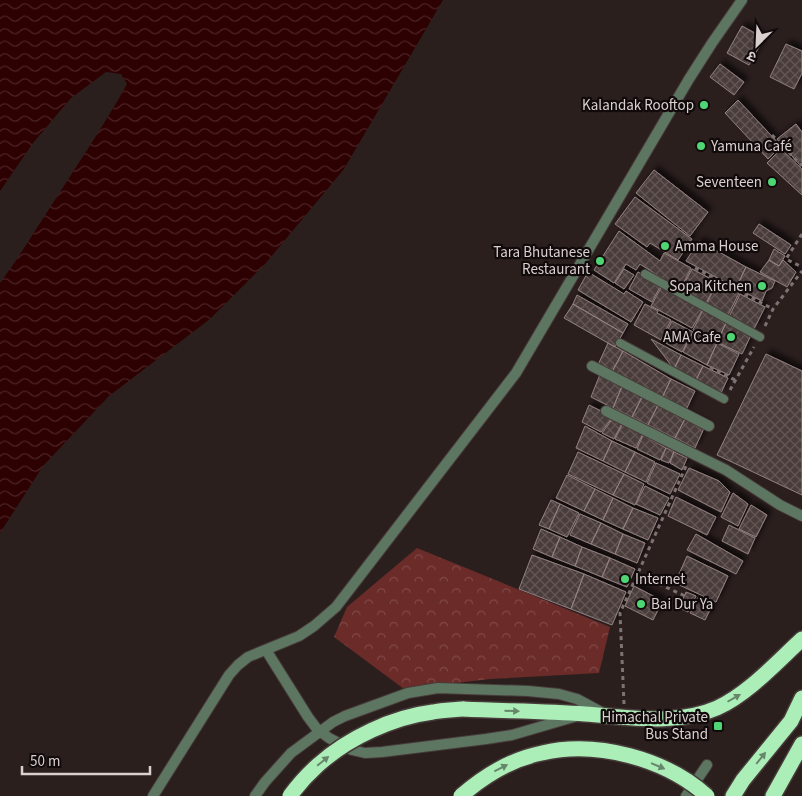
<svg xmlns="http://www.w3.org/2000/svg" width="802" height="796" font-family="'Source Sans 3','Noto Sans Devanagari',sans-serif">
  <style>
    .park { fill: url(#park-crowns) }
    .water { fill: url(#water-waves) }
    .building { fill: url(#building-cross-hatch); stroke: #928180; filter: url(#shadow) }
    .lines { fill: none; stroke-linecap: round; stroke-linejoin: round }
    .lane-casing { stroke: #473b3a; stroke-width: 10 }
    .street-casing { stroke: #473b3a; stroke-width: 12 }
    .highway-casing { stroke: #473b3a; stroke-width: 18 }
    .path { stroke: #7e7372; stroke-width: 3; stroke-dasharray: 4 4; stroke-linecap: butt }
    .lane { stroke: #5d7661; stroke-width: 8 }
    .street { stroke: #5d7661; stroke-width: 10 }
    .highway { stroke: #aceeb8; stroke-width: 15 }
    .highway-bridge-casing { stroke: #473b3a; stroke-width: 18; stroke-linecap: butt }
    .highway-bridge { stroke: #aceeb8; stroke-width: 15 }
    .oneway { fill: #66876a }
    .poi-dot { fill: #4ed675; stroke: #100a0a; stroke-width: 2 }
    .labels { text-anchor: middle; dominant-baseline: central; stroke-width: 4.5; stroke-linejoin: round; paint-order: stroke }
    .poi-label { font-size: 15px; fill: #d9d0cf; stroke: #100a0a; text-anchor: end }
  </style>
  <defs>
    <pattern id="park-crowns" width="20" height="18" patternUnits="userSpaceOnUse" patternTransform="scale(1.25)"><rect width="20" height="18" fill="#6b2b28"/><path d="M2 6a3 3 0 1 1 6 0M12 15a3 3 0 1 1 6 0" fill="none" stroke="#804946"/></pattern>
    <pattern id="water-waves" width="16" height="10" patternUnits="userSpaceOnUse" patternTransform="scale(1.25)"><rect width="16" height="10" fill="#2d0001"/><path d="M0 5q4-4 8 0t8 0" fill="none" stroke="#4b2425"/></pattern>
    <pattern id="building-cross-hatch" width="8" height="8" patternUnits="userSpaceOnUse" patternTransform="scale(1.25)"><rect width="8" height="8" fill="#4a3c3a"/><path d="M0 0l8 8M0 8l8-8" fill="none" stroke="#645755"/></pattern>
    <filter id="shadow"><feDropShadow dx="4.5" dy="-4.5" stdDeviation="2.5" flood-color="#0009"/></filter>
  </defs>
  <rect width="100%" height="100%" fill="#2b1f1e"/>
  <path class="park" d="M417 548 610 627 599 673 490 679 404 689 334 637 347 607Z"/>
  <path class="water" d="M0 0H443L344 169 265 264 210 319 109 396 43 466 0 533V283L15 262 98 133 118 100 127 84 121 74 106 72 71 98 33 143 0 191Z"/>
  <path class="building" d="M742 26 764 38 749 65 727 53Z
    M786 44 802 51V73L794 89 770 77Z
    M720 64 744 82 734 95 710 77Z
    M738 100 781 146 768 159 725 113Z
    M796 124 802 132V163L800 165 777 139Z
    M781 149 802 169V195L767 163Z
    M654 170 708 212 690 236 636 193Z
    M635 197 692 239 678 260 650 243 647 247 615 224Z
    M759 224 791 245 785 254 753 233Z
    M619 231 660 261 664 253 691 268 680 290 640 264 636 270 626 264 614 283 594 270Z
    M699 241 746 267 736 288 686 261Z
    M774 249 785 256 779 266 769 260Z
    M769 260 779 266 783 260 796 272 787 287 760 272Z
    M746 267 775 281 772 288 766 291 762 301 736 288Z
    M624 269 634 275 624 289 615 283Z
    M692 269 717 282 705 305 680 292Z
    M588 272 624 294 626 291 643 302 631 322 578 290Z
    M638 272 661 285 652 302 629 289Z
    M717 283 739 293 728 315 706 305Z
    M662 286 703 309 692 328 651 306Z
    M740 294 765 307 754 329 729 317Z
    M577 295 628 324 623 333 573 304Z
    M573 304 623 333 615 347 564 318Z
    M645 304 658 311 657 313 671 320 661 340 634 325Z
    M703 310 726 323 717 342 693 330Z
    M672 321 693 332 682 352 662 341Z
    M726 323 751 335 742 354 717 342Z
    M693 332 717 343 707 365 683 352Z
    M651 339 681 355 674 369Z
    M608 343 623 351 611 374 597 367Z
    M717 343 739 354 729 375 707 365Z
    M623 351 671 379 661 400 611 374Z
    M766 354 802 371V495L717 455Z
    M681 355 703 366 696 380 674 369Z
    M703 366 728 378 721 393 696 380Z
    M601 372 623 384 613 408 591 397Z
    M671 379 695 391 685 412 661 400Z
    M623 384 643 395 632 417 613 408Z
    M643 395 659 403 648 425 632 417Z
    M659 403 686 417 675 438 648 425Z
    M589 405 613 417 601 432 582 422Z
    M614 417 623 421 614 439 602 433Z
    M686 417 705 426 695 448 675 438Z
    M623 423 643 433 636 448 615 439Z
    M585 426 612 441 603 461 576 448Z
    M643 435 666 448 660 460 637 449Z
    M612 441 635 452 625 472 603 461Z
    M666 448 674 451 669 463 661 460Z
    M578 452 624 474 613 495 568 474Z
    M635 452 655 462 646 482 625 472Z
    M674 452 687 458 682 470 670 463Z
    M656 463 680 474 670 494 647 483Z
    M689 468 719 481 730 492 721 512 678 490Z
    M624 474 644 484 635 505 613 495Z
    M567 475 595 489 584 511 556 498Z
    M645 486 669 498 660 515 636 504Z
    M595 489 613 498 603 520 584 511Z
    M733 493 748 504 738 526 721 517Z
    M676 497 716 517 707 535 668 516Z
    M613 498 633 508 623 529 603 520Z
    M551 500 560 504 549 529 539 525Z
    M560 504 579 513 567 537 549 529Z
    M751 505 767 515 756 537 739 529Z
    M633 508 658 518 648 540 623 529Z
    M580 514 601 523 591 544 570 535Z
    M601 523 623 534 615 554 591 544Z
    M729 525 755 538 748 554 722 541Z
    M541 529 560 537 552 557 533 549Z
    M623 534 645 543 637 563 615 554Z
    M696 534 743 561 736 574 687 550Z
    M560 537 582 547 575 566 552 557Z
    M582 547 610 558 602 577 575 566Z
    M532 555 584 574 571 609 519 589Z
    M687 556 728 576 716 602 675 583Z
    M610 558 635 569 627 587 602 577Z
    M584 574 626 592 612 625 571 609Z
    M634 586 661 600 662 602 653 620 625 606Z
    M686 592 696 596 688 612 679 608Z
    M698 597 713 604 705 620 690 613Z"/>
  <g class="lines">
    <g class="lane-casing">
      <path id="lane" d="M645 274 760 337
        M620 343 724 399"/>
    </g>
    <g class="street-casing">
      <path id="street" d="M592 366 709 426
        M606 411 726 470 780 505 802 516
        M266 650 308 717 317 729 329 738 352 750 365 753 382 752 486 739 512 735 577 716
        M153 796 229 675 238 665 248 657 299 636 314 626 336 607 516 373 689 79 712 43 742 0
        M255 796 265 782 291 753 333 722 345 716 408 693 438 688 528 691 559 694 577 699 603 713
        M686 796 707 765"/>
    </g>
    <g class="highway-casing">
      <path id="highway" d="M463 709C504 711 545 711 585 714 628 717 676 726 717 708 748 694 777 662 802 639
        M733 796 743 780 791 721 802 698
        M773 796 802 744"/>
    </g>
    <path class="path" d="M772 135 802 166
      M802 234 786 259 802 267
      M695 268 773 309
      M765 326 773 309 802 271
      M710 367 735 380
      M730 390 754 347
      M637 574 683 595 676 609
      M624 704 620 613 687 464"/>
    <use href="#lane" class="lane"/>
    <use href="#street" class="street"/>
    <use href="#highway" class="highway"/>
    <g class="highway-bridge-casing">
      <path id="highway-bridge" d="M290 796C298 785 308 774 318 765 348 738 393 717 433 712 443 710 453 710 463 709
        M461 796C484 776 512 759 542 753 597 740 666 759 707 796"/>
    </g>
    <use href="#highway-bridge" class="highway-bridge"/>
  </g>
  <defs><path id="oneway-solid" d="M-6-.8H1V-3.2L6.5 0L1 3.2V.8H-6Z" transform="scale(1.25)"/></defs>
  <g class="oneway">
    <use href="#oneway-solid" transform="translate(734 698) rotate(-30)"/>
    <use href="#oneway-solid" transform="translate(512 711) rotate(2)"/>
    <use href="#oneway-solid" transform="translate(761 758) rotate(-51)"/>
    <use href="#oneway-solid" transform="translate(323 761) rotate(-39)"/>
    <use href="#oneway-solid" transform="translate(658 766) rotate(23)"/>
    <use href="#oneway-solid" transform="translate(501 768) rotate(-27)"/>
  </g>
  <g class="poi-dot">
    <circle cx="704" cy="105" r="5"/>
    <circle cx="701" cy="146" r="5"/>
    <circle cx="772" cy="182" r="5"/>
    <circle cx="665" cy="246" r="5"/>
    <circle cx="600" cy="261" r="5"/>
    <circle cx="762" cy="286" r="5"/>
    <circle cx="731" cy="337" r="5"/>
    <circle cx="625" cy="579" r="5"/>
    <circle cx="641" cy="604" r="5"/>
    <rect x="713" y="721" width="10" height="10" rx="2.5"/>
  </g>
  <g class="labels">
    <g class="poi-label">
      <text x="694" y="105">Kalandak Rooftop</text>
      <text x="711" y="146" text-anchor="start">Yamuna Café</text>
      <text x="762" y="182">Seventeen</text>
      <text x="675" y="246" text-anchor="start">Amma House</text>
      <text x="590" y="252">Tara Bhutanese<tspan x="590" dy="17">Restaurant</tspan></text>
      <text x="752" y="286">Sopa Kitchen</text>
      <text x="721" y="337">AMA Cafe</text>
      <text x="635" y="579" text-anchor="start">Internet</text>
      <text x="651" y="604" text-anchor="start">Bai Dur Ya</text>
      <text x="708" y="717">Himachal Private<tspan x="708" dy="17">Bus Stand</tspan></text>
    </g>
  </g>
  <g transform="translate(757 45) rotate(204)" stroke="#100a0a" stroke-width="4" paint-order="stroke">
  <path d="M0-4L9 19L0 12L-9 19Z" fill="#d9d0cf"/>
  <text y="-8" font-size="14" font-weight="bold" text-anchor="middle" fill="#d9d0cf">उ</text>
  </g>
  <path d="M22 766v8h128v-8" fill="none" stroke="#d9d0cf" stroke-width="2.5"/>
  <text x="30" y="766" font-size="15" fill="#d9d0cf" stroke="#100a0a" stroke-width="4" paint-order="stroke">50 m</text>
</svg>
